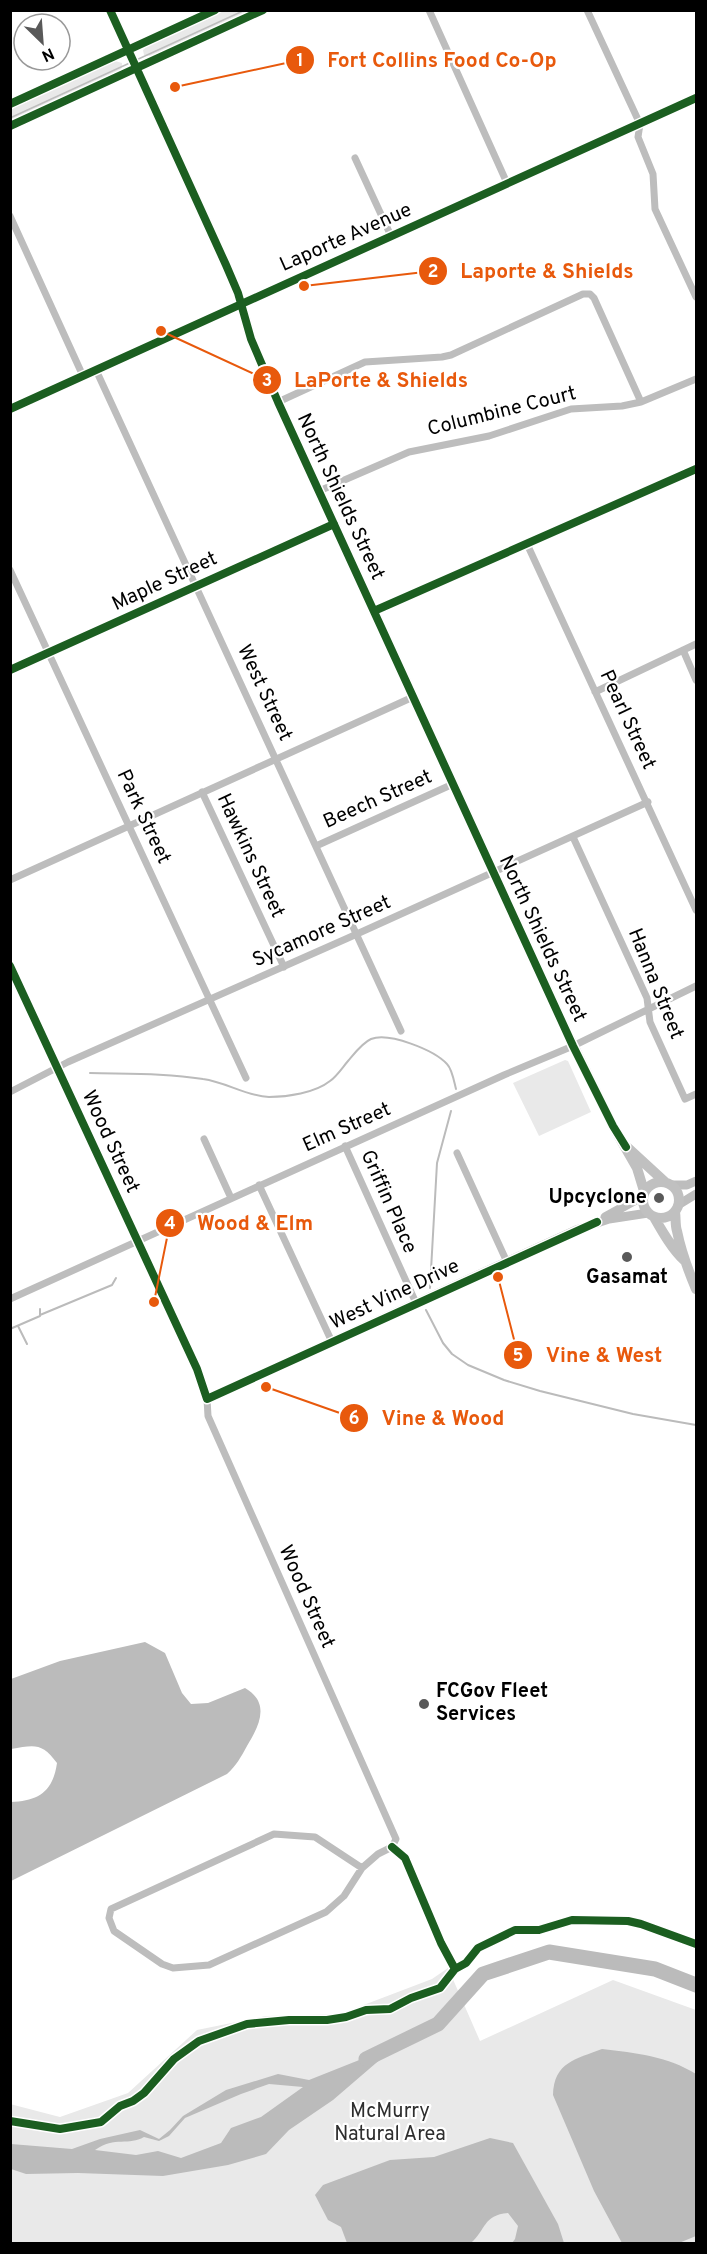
<svg xmlns="http://www.w3.org/2000/svg" width="707" height="2254" font-family="Overpass,sans-serif">
  <style>
    .green { fill: #e9e9e9 }
    .water { fill: #bbb; fill-rule: evenodd }
    .lines { fill: none; stroke-linecap: round; stroke-linejoin: round }
    .stream { stroke: #bbb; stroke-width: 2 }
    .river { stroke: #bbb; stroke-width: 15 }
    .minor { stroke: #bdbdbd; stroke-width: 7 }
    .tertiary { stroke: #bdbdbd; stroke-width: 9 }
    .secondary { stroke: #c0c0c0; stroke-width: 10 }
    .tram { stroke: #bdbdbd; stroke-width: 1.5 }
    .cycleway-casing { stroke: #fff; stroke-width: 11 }
    .cycleway { stroke: #1b5e20; stroke-width: 8 }
    .poi-dot { fill: #595959; stroke: #fff; stroke-width: 2 }
    .labels { text-anchor: middle; dominant-baseline: central; stroke-width: 4.5; stroke-linejoin: round; paint-order: stroke }
    .street-label { font-size: 20px; fill: #000; stroke: #fff }
    .poi-label { font-size: 20px; font-weight: bold; fill: #000; stroke: #fff; text-anchor: end }
    .park-label { font-size: 20px; fill: #2e2e2e; stroke: #fff }
    .leader { fill: none; stroke: #e8590c; stroke-width: 2 }
    .callout-dot { fill: #e8590c; stroke: #fff; stroke-width: 2 }
    .mark-label { font-size: 18px; text-anchor: middle; font-weight: bold; fill: #fff }
    .callout-label { font-size: 21px; text-anchor: middle; font-weight: bold; fill: #e8590c; stroke: #fff; stroke-width: 4.5; stroke-linejoin: round; paint-order: stroke }
  </style>
  <rect width="100%" height="100%" fill="#fff"/>
  <path class="green" d="M224 11H251L151 56 144 55 143 50 146 47Z
    M115 61 122 63V67L120 71 11 121 10 109Z
    M565 1060 568 1061 591 1112 539 1136 513 1083Z
    M448 1968 480 2041 613 1980 696 2010V2243H11L10 2104 60 2117 128 2093 197 2030 266 2016 340 2014 432 1979Z"/>
  <path class="water" d="M145 1642 165 1653 182 1693 191 1704 208 1703 245 1688C271 1703 259 1726 247 1746 241 1757 236 1766 227 1774L11 1881V1802C38 1801 53 1792 57 1763 42 1742 34 1745 11 1749V1679L60 1661Z
    M397 2045 333 2100 289 2130 266 2154 228 2165 163 2176 78 2173 26 2174 11 2169V2144L72 2149 100 2139 140 2130 159 2139 170 2130 183 2116 226 2090 278 2074 309 2080ZM269 2084 303 2087 261 2117 231 2128 221 2143 181 2158 158 2151 136 2155 95 2150C115 2136 129 2146 144 2137L159 2141 169 2136 185 2118 241 2094Z
    M602 2049C636 2053 667 2056 696 2074V2236L679 2243H622L594 2191 553 2095C554 2062 576 2059 602 2049Z
    M490 2138 513 2143 558 2224 564 2243H512L515 2239 518 2226 508 2213C483 2215 486 2230 471 2243H347L341 2227 328 2220 315 2195 323 2185 390 2160 434 2157Z"/>
  <g class="lines">
    <path class="stream" d="M90 1073C127 1074 166 1073 203 1079 226 1082 246 1096 269 1097 287 1097 315 1093 330 1081 337 1076 342 1068 348 1061 354 1054 362 1043 371 1039 389 1032 434 1050 447 1064 452 1069 454 1081 456 1089
      M430 1288 437 1163 451 1111
      M426 1310 443 1343 452 1354 468 1365 504 1380 540 1391 633 1414 696 1425
      M40 1315 112 1285 116 1278
      M18 1326 27 1344
      M10 1329 40 1316V1309"/>
    <path class="river" d="M366 2059 438 2024 483 1974 549 1952 655 1969 696 1985"/>
    <path class="minor" d="M429 10 507 183
      M587 10 640 124 638 137 653 174 655 209 696 297
      M355 158 391 236
      M10 216 83 376
      M96 370 401 1031
      M278 402 365 362 442 357 451 355 583 294H590L594 298 641 402
      M319 491 409 452 489 436 571 409 622 406 641 402 696 379
      M527 544 696 910
      M10 570 246 1078
      M374 611 696 469
      M683 650 696 680
      M10 670 334 524
      M595 692 696 644
      M202 792 284 967
      M573 837 647 998 650 1022 685 1099 696 1094
      M316 846 453 784
      M10 880 413 697
      M10 966 197 1369 207 1399 208 1416 396 1839 392 1847 378 1854 362 1868 344 1896 326 1912 209 1965 173 1968 162 1964 114 1931 109 1918 111 1909 274 1834 315 1837 362 1868
      M10 1092 68 1062 348 938 648 802
      M204 1139 231 1198
      M345 1146 416 1303
      M457 1153 507 1262
      M259 1185 332 1342
      M10 1299 504 1075 573 1046 696 986"/>
    <path class="tertiary" d="M10 104 215 10
      M10 126 263 10
      M10 409 696 98
      M671 1185H687L696 1181
      M678 1205 696 1194
      M605 1217 643 1196
      M207 1399 576 1230 609 1219 648 1213"/>
    <path class="secondary" d="M110 10 226 265 238 293 251 339 278 402 569 1037 613 1126 637 1168 644 1191
      M628 1148 665 1182
      M643 1200a18 18 0 1 1 36 0a18 18 0 1 1-36 0Z
      M675 1212C676 1218 675 1225 677 1231 681 1251 688 1270 696 1289
      M654 1217C662 1231 672 1249 684 1260"/>
    <path class="tram" d="M10 118 245 10"/>
    <g class="cycleway-casing">
      <path id="cycleway" d="M110 10 226 265 238 293 251 339 278 402 573 1046 613 1126 626 1147
        M10 104 215 10
        M10 126 263 10
        M10 409 696 98
        M374 611 696 469
        M10 670 334 524
        M10 966 197 1369 207 1399 597 1222
        M392 1847 405 1858 441 1943 455 1969
        M10 2121 60 2129 101 2122 120 2106 133 2101 144 2093 174 2059 199 2041 247 2024 289 2020H327L346 2017 366 2010 390 2009 411 1998 440 1988 455 1969 466 1963 478 1948 515 1930H539L572 1920 628 1921 641 1924 696 1944"/>
    </g>
    <use href="#cycleway" class="cycleway"/>
  </g>
  <g class="poi-dot">
    <circle cx="659" cy="1198" r="6"/>
    <circle cx="627" cy="1257" r="6"/>
    <circle cx="424" cy="1704" r="6"/>
  </g>
  <g class="labels">
    <g class="street-label">
      <text transform="translate(346 238) rotate(-24)">Laporte Avenue</text>
      <text transform="translate(502 412) rotate(-14)">Columbine Court</text>
      <text transform="translate(340 497) rotate(65)">North Shields Street</text>
      <text transform="translate(165 582) rotate(-25)">Maple Street</text>
      <text transform="translate(264 693) rotate(65)">West Street</text>
      <text transform="translate(627 720) rotate(65)">Pearl Street</text>
      <text transform="translate(378 800) rotate(-24)">Beech Street</text>
      <text transform="translate(143 817) rotate(65)">Park Street</text>
      <text transform="translate(250 856) rotate(65)">Hawkins Street</text>
      <text transform="translate(322 932) rotate(-24)">Sycamore Street</text>
      <text transform="translate(542 939) rotate(65)">North Shields Street</text>
      <text transform="translate(655 984) rotate(68)">Hanna Street</text>
      <text transform="translate(347 1128) rotate(-24)">Elm Street</text>
      <text transform="translate(110 1142) rotate(65)">Wood Street</text>
      <text transform="translate(388 1202) rotate(66)">Griffin Place</text>
      <text transform="translate(395 1295) rotate(-25)">West Vine Drive</text>
      <text transform="translate(306 1597) rotate(66)">Wood Street</text>
    </g>
    <g class="poi-label">
      <text x="647" y="1198">Upcyclone</text>
      <text x="627" y="1278" text-anchor="middle">Gasamat</text>
      <text x="436" y="1692" text-anchor="start">FCGov Fleet<tspan x="436" dy="23">Services</tspan></text>
    </g>
    <g class="park-label">
      <text x="390" y="2112">McMurry<tspan x="390" dy="23">Natural Area</tspan></text>
    </g>
  </g>
  <path class="leader" d="M175 87L300 60M304 286L433 271M161 331L267 380M154 1302L170 1223M498 1277L518 1355M266 1387L354 1418"/>
  <g class="callout-dot">
    <circle cx="175" cy="87" r="6"/>
    <circle cx="304" cy="286" r="6"/>
    <circle cx="161" cy="331" r="6"/>
    <circle cx="154" cy="1302" r="6"/>
    <circle cx="498" cy="1277" r="6"/>
    <circle cx="266" cy="1387" r="6"/>
    <circle cx="300" cy="60" r="15"/>
    <circle cx="433" cy="271" r="15"/>
    <circle cx="267" cy="380" r="15"/>
    <circle cx="170" cy="1223" r="15"/>
    <circle cx="518" cy="1355" r="15"/>
    <circle cx="354" cy="1418" r="15"/>
  </g>
  <g class="mark-label">
    <text x="300" y="66">1</text>
    <text x="433" y="277">2</text>
    <text x="267" y="386">3</text>
    <text x="170" y="1229">4</text>
    <text x="518" y="1361">5</text>
    <text x="354" y="1424">6</text>
  </g>
  <g class="callout-label">
    <text x="442" y="67">Fort Collins Food Co-Op</text>
    <text x="547" y="278">Laporte &amp; Shields</text>
    <text x="381" y="387">LaPorte &amp; Shields</text>
    <text x="255" y="1230">Wood &amp; Elm</text>
    <text x="604" y="1362">Vine &amp; West</text>
    <text x="443" y="1425">Vine &amp; Wood</text>
  </g>
  <rect width="707" height="2254" fill="none" stroke="#000000" stroke-width="24"/>
  <g transform="translate(42 42) rotate(155)"><circle r="28" fill="#ffffff" stroke="#999999" stroke-width="1.5"/>
  <path d="M0-4.5L10 22L0 15L-10 22Z" fill="#595959"/>
  <text y="-9" font-size="16" font-weight="bold" text-anchor="middle" fill="#000000">N</text>
  </g>
</svg>
